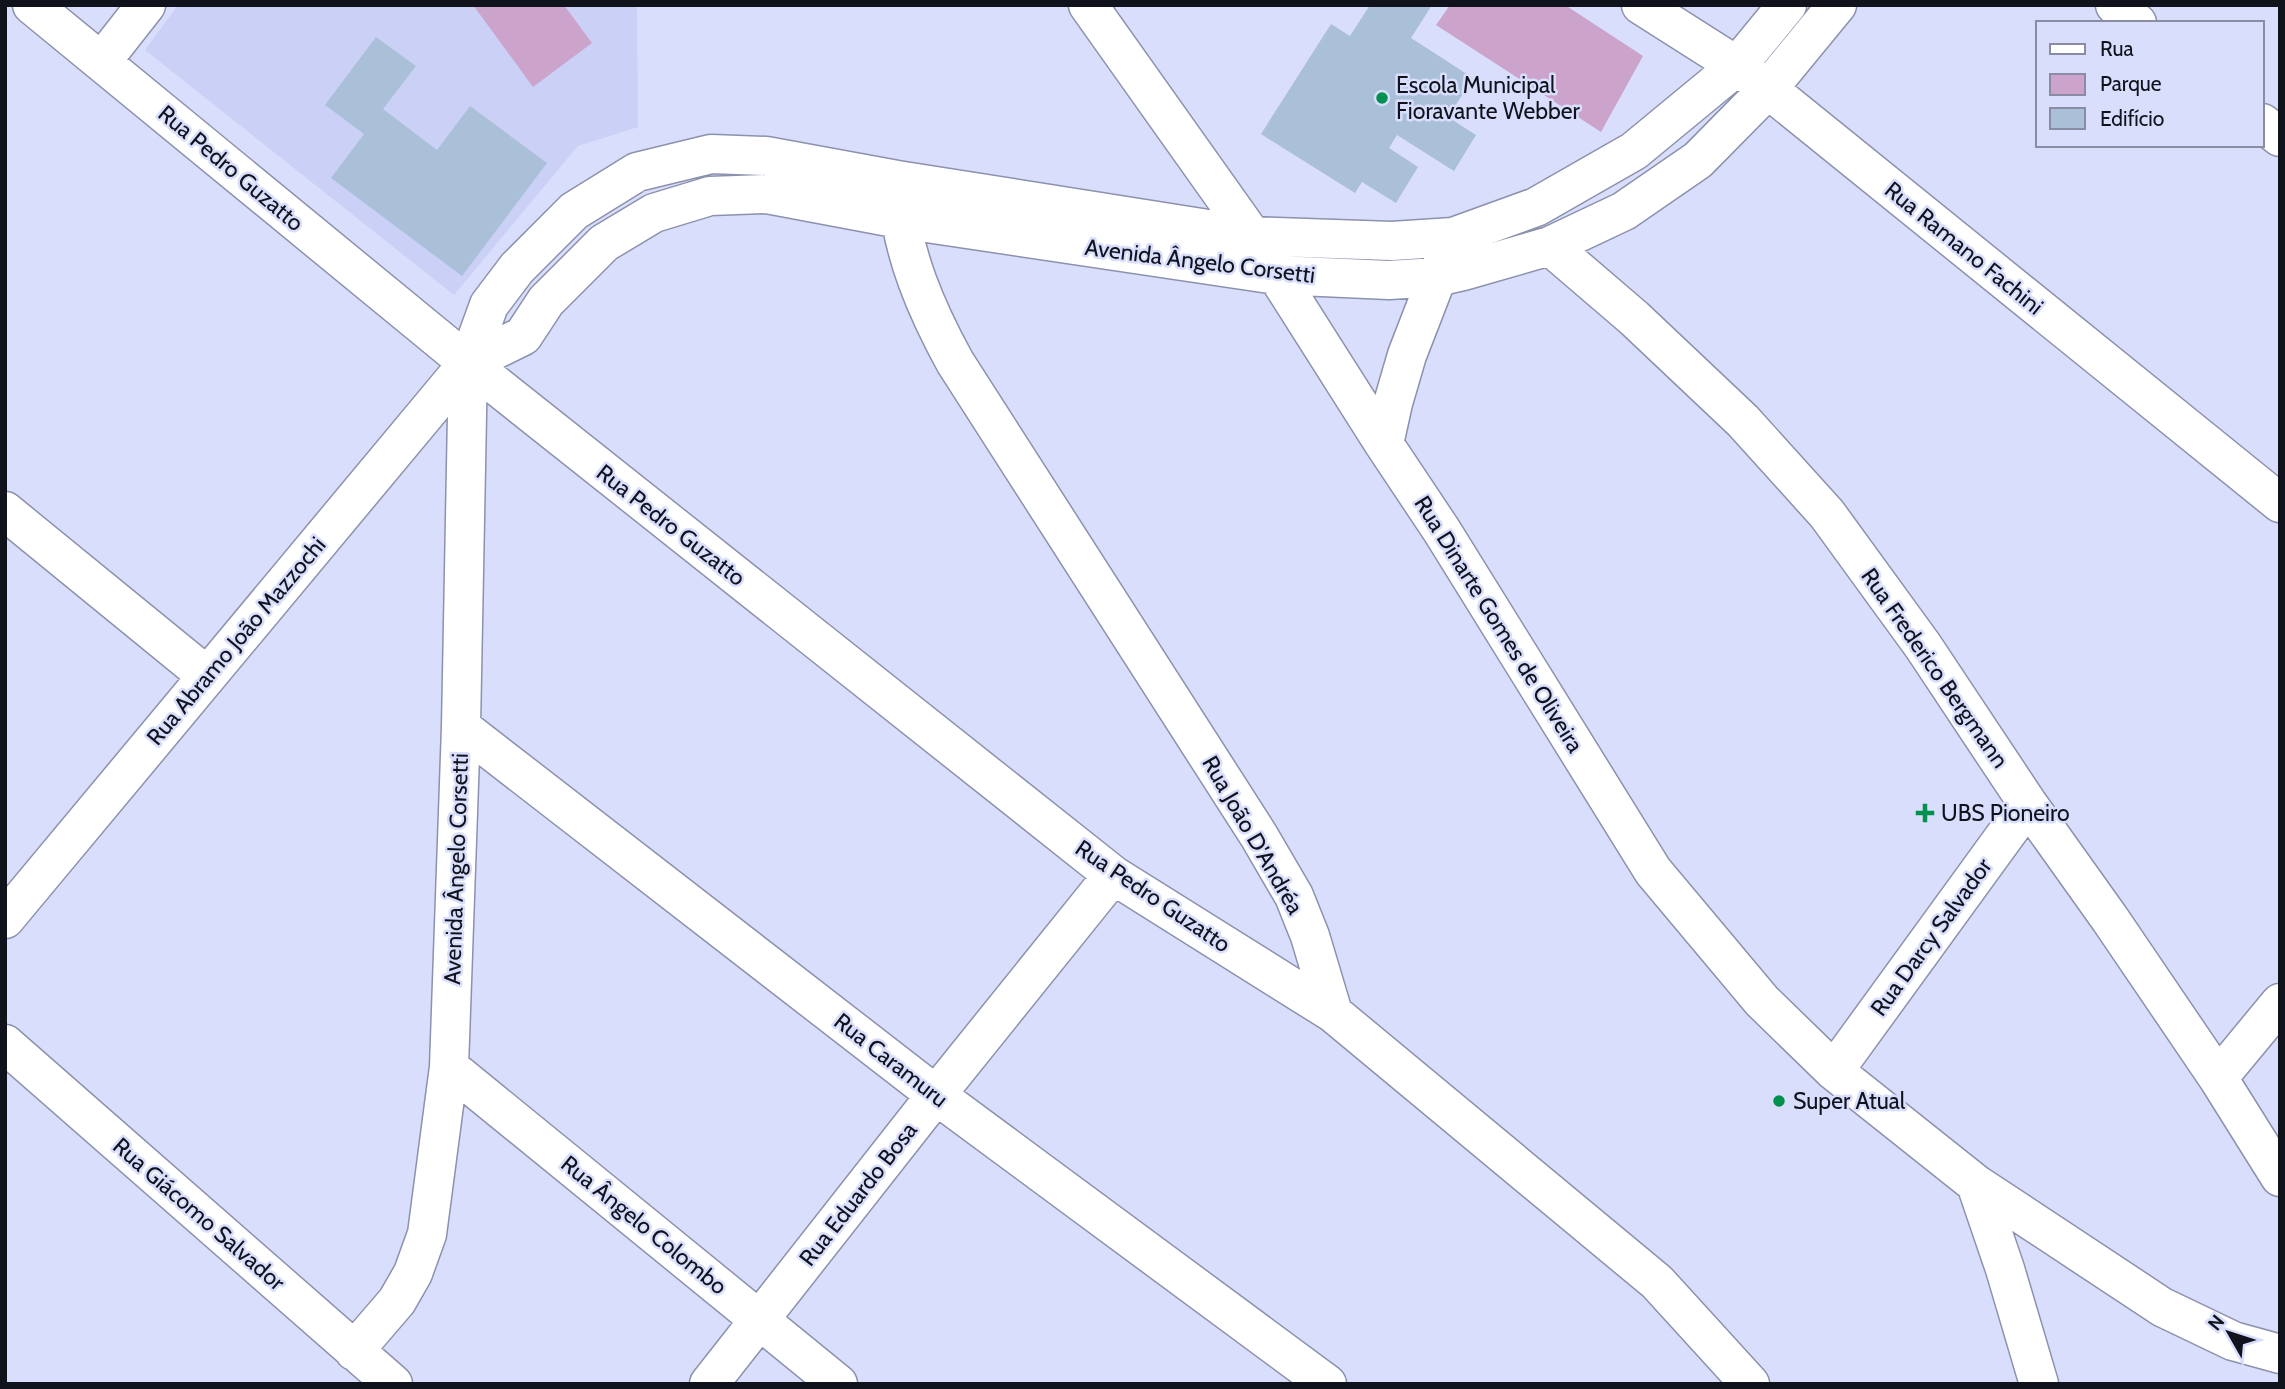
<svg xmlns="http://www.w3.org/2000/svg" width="2285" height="1389" font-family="Cabin,sans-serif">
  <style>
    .built { fill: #cbd1f6 }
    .green { fill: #cca3ca }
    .building { fill: #aabfd8 }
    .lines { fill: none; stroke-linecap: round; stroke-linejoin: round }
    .street-casing { stroke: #8c91ad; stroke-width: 41 }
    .street { stroke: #fff; stroke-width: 38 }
    .poi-dot { fill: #02904f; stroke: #d9defc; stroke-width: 2.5 }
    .labels { text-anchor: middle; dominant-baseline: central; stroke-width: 5; stroke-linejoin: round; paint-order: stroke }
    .poi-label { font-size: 23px; fill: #10121c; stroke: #d9defc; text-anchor: start }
    .street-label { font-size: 23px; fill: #10121c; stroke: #d9defc }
  </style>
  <rect width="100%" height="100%" fill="#d9defc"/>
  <path class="built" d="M178 5H637L638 127 578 146 454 295 145 50Z"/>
  <path class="green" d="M473 5H564L592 43 533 87Z
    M1450 5H1565L1643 56 1601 132 1436 25Z"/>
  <path class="building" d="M1370 5H1432L1411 38 1473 78 1448 117 1476 135 1454 171 1397 135 1389 148 1418 167 1396 203 1362 182 1355 193 1261 134 1331 24 1350 36Z
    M376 37 416 66 383 109 437 150 470 106 547 163 462 276 331 178 364 134 325 105Z"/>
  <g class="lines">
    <g class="street-casing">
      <path id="street" d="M32 5 468 363 1113 875 1333 1013
        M1088 5 1252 236 1384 444 1442 531 1653 871 1762 1001 1834 1071 1976 1184 2005 1269 2039 1384
        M1641 5 1737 66 1768 89 2280 503
        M2115 5 2137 23
        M102 61 146 5
        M2262 123 2280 137
        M898 195C902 254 927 311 955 362L1259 836 1294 896 1310 936 1333 1013 1657 1282 1750 1384
        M1550 246 1634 318 1743 421 1827 514 1923 646 2028 804 2110 919 2218 1078 2280 1177
        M468 363 523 336 546 301 604 243 654 213 710 196 767 194 900 219 1277 275 1389 280 1437 277 1463 271 1550 246 1624 211 1698 160 1768 89 1837 5
        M1384 444 1393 403 1407 355 1445 257
        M5 511 207 676
        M461 727 936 1095 1327 1384
        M5 919 468 363 489 305 517 268 574 211 637 172 711 154 766 156 897 180 1252 236 1392 241 1453 237 1536 207 1634 151 1737 66 1787 5
        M5 1044 393 1384
        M449 1067 838 1384
        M1834 1071 2028 804
        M2218 1078 2280 1003
        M1976 1184 2162 1307 2233 1341 2280 1354
        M354 1351 397 1301 413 1273 427 1234 449 1067 461 727 468 363
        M709 1384 936 1095 1113 875"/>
    </g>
    <use href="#street" class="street"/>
  </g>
  <g class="poi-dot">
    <circle cx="1382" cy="98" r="7"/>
    <path d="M1921.5 802.5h7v7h7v7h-7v7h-7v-7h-7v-7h7z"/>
    <circle cx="1779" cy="1101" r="7"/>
  </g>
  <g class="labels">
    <g class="poi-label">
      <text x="1396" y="85">Escola Municipal<tspan x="1396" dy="26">Fioravante Webber</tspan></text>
      <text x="1941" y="813">UBS Pioneiro</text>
      <text x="1793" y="1101">Super Atual</text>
    </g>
    <g class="street-label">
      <text transform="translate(231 168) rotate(40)">Rua Pedro Guzatto</text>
      <text transform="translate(1964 248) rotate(39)">Rua Ramano Fachini</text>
      <text transform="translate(1200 261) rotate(7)">Avenida Ângelo Corsetti</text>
      <text transform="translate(671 525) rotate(38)">Rua Pedro Guzatto</text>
      <text transform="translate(1499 624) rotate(58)">Rua Dinarte Gomes de Oliveira</text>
      <text transform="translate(236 641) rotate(-50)">Rua Abramo João Mazzochi</text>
      <text transform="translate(1935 668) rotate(55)">Rua Frederico Bergmann</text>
      <text transform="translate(1253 835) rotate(60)">Rua João D'Andréa</text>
      <text transform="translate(456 869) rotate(-88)">Avenida Ângelo Corsetti</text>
      <text transform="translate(1153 896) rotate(34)">Rua Pedro Guzatto</text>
      <text transform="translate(1931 937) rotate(-54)">Rua Darcy Salvador</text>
      <text transform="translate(891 1060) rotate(38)">Rua Caramuru</text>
      <text transform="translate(858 1194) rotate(-52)">Rua Eduardo Bosa</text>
      <text transform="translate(199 1214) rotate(41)">Rua Giácomo Salvador</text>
      <text transform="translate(644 1225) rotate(39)">Rua Ângelo Colombo</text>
    </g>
  </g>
  <rect width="2285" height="1389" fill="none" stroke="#10121c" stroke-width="14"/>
  <rect x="2036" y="21" width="228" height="126" fill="#d9defc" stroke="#898ca2" stroke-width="2"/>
  <rect x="2050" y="44" width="35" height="10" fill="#ffffff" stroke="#898ca2" stroke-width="2"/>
  <text x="2100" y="56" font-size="21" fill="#10121c">Rua</text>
  <rect x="2050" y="74" width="35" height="21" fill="#cca3ca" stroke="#898ca2" stroke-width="2"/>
  <text x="2100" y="91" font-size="21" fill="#10121c">Parque</text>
  <rect x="2050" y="108" width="35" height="21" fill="#aabfd8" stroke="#898ca2" stroke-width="2"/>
  <text x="2100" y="126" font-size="21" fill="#10121c">Edifício</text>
  <g transform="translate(2229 1333) rotate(309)" stroke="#d9defc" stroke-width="5" paint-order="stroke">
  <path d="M0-5L12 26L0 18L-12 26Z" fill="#10121c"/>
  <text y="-10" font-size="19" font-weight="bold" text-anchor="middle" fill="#10121c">N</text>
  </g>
</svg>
